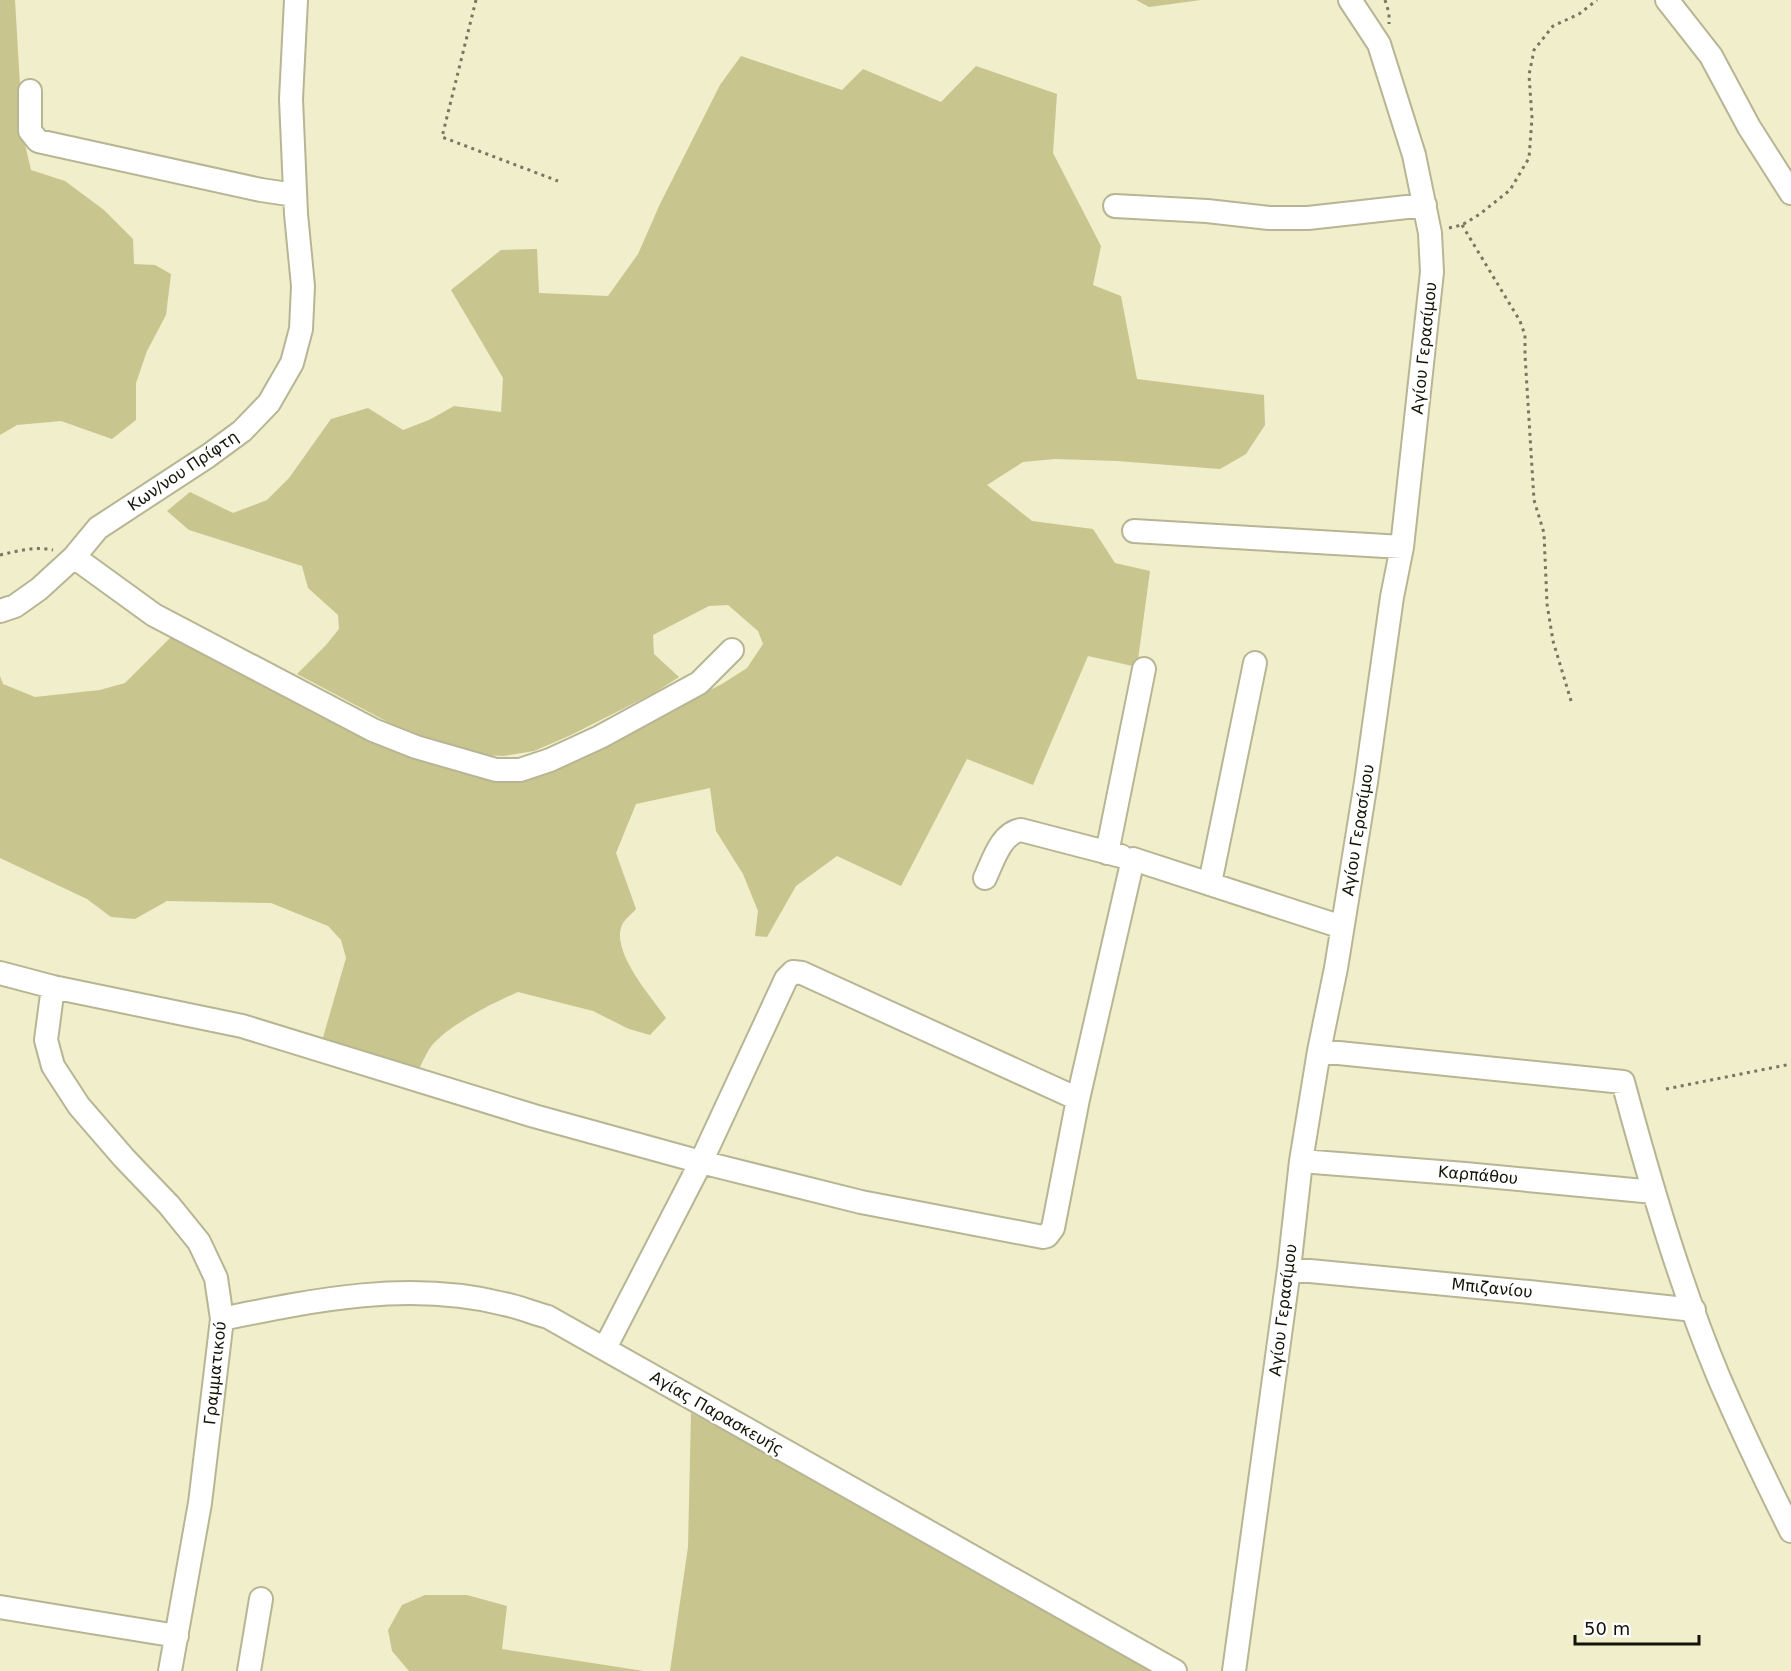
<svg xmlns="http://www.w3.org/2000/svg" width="1791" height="1671" font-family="'DejaVu Sans',sans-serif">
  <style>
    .green { fill: #c9c58f }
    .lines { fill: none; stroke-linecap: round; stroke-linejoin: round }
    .minor-casing { stroke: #b7b593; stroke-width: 26 }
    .path { stroke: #777660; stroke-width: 3; stroke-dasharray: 3 4.5; stroke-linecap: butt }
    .minor { stroke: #fff; stroke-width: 22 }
    .labels { text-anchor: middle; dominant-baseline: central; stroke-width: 4.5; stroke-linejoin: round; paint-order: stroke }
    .street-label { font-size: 16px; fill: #141307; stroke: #fff }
  </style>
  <rect width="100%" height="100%" fill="#f0eecb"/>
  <path class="green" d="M0 0H15L23 136 31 170 65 181 104 210 133 239 134 264 155 265 171 274 166 315 147 351 136 383V420L112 439 61 421 17 425 0 435Z
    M1136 0H1201L1149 7Z
    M741 56 842 90 863 69 941 102 976 66 1057 94 1053 153 1101 246 1093 285 1121 296 1137 379 1264 395 1265 425 1246 454 1220 469 1117 461 1055 459 1023 462 987 485 1032 521 1093 529 1115 563 1150 571 1137 667 1088 656 1033 785 967 759 901 886 837 856 796 886 767 937 755 936 758 911 743 874 716 831 710 788 636 804 616 853 636 909C633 913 626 918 623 923 608 949 652 998 666 1018L650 1035 629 1029 593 1011 518 992C491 1004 454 1022 433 1044 427 1051 423 1061 419 1069L322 1041 346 958 341 940 328 926 271 903 167 901 135 919 111 917 87 899 0 858V676L3 684 35 697 100 690 125 683 175 633 484 772 650 720 722 684 747 668 763 644 758 631 728 605 709 606 653 635 654 654 679 677 654 693 571 735 534 751 504 756 482 755 414 736 297 674 326 645 339 629 338 615 308 588 302 566 189 530 167 511 190 492 233 513 267 500 289 478 331 419 368 408 403 430 429 420 454 406 501 412 503 378 451 290 501 250 537 249 539 293 608 296 638 254 660 204 720 85Z
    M691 1413 1027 1595 1163 1671H670L688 1547Z
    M425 1595H467L507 1606 502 1649 644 1671H409L392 1651 388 1630 402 1605Z"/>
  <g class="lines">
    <g class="minor-casing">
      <path id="minor" d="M1667 0 1711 56 1749 127 1791 193
        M30 91V131L38 141 261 190 295 195
        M1115 206 1207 211 1269 218H1308L1425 205
        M1134 531 1402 547
        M74 557 154 615 373 730 416 747 496 770H520L550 760 600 737 699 683 732 650
        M0 611 15 606 39 589 74 557 98 528 208 456 242 431 269 403 292 363 301 329 303 286 296 214 291 99 296 0
        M1107 853 1144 669
        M985 878C993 861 1001 833 1021 830L1121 856
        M1210 883 1255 663
        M0 973 53 987 242 1026 534 1116 701 1162 861 1202 1043 1237 1047 1236 1053 1228 1078 1099 1133 859 1342 927
        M53 987 46 1040 53 1066 79 1106 124 1158 169 1205 199 1242 216 1278 222 1319 200 1503 170 1671
        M1319 1051 1623 1082C1650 1182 1679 1282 1719 1378 1741 1429 1766 1481 1791 1531
        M1301 1161 1465 1174 1654 1192
        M1289 1269 1529 1292 1694 1310
        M222 1319C314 1300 410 1280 504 1304 519 1307 533 1313 548 1317L1175 1671
        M605 1348 701 1162 786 979 793 972 802 973 1078 1099
        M0 1607 177 1636
        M249 1671 261 1599
        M1234 1671 1289 1269 1301 1161 1319 1051 1336 968 1366 782 1392 597 1402 547 1432 272 1430 233 1414 155 1379 44 1350 0"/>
    </g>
    <path class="path" d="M476 0 442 137 558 181
      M1385 0 1389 13V24
      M1462 225 1520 321 1525 335V355L1534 500 1544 533 1547 604 1553 641 1572 704
      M1449 228 1462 225 1480 214 1510 190 1529 158 1532 118 1529 75 1534 50 1553 26 1579 14 1597 0
      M0 555C18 551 35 546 53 550
      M1666 1089 1791 1064"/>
    <use href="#minor" class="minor"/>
  </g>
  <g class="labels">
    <g class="street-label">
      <text transform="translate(1424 348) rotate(-84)">Αγίου Γερασίμου</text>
      <text transform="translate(183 471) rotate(-34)">Κων/νου Πρίφτη</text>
      <text transform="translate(1358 830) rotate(-81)">Αγίου Γερασίμου</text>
      <text transform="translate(1478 1175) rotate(5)">Καρπάθου</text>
      <text transform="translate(1492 1288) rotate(6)">Μπιζανίου</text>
      <text transform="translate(1283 1310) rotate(-83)">Αγίου Γερασίμου</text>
      <text transform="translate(215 1373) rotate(-84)">Γραμματικού</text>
      <text transform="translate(717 1413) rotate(30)">Αγίας Παρασκευής</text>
    </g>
  </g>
  <path d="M1575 1635v9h124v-9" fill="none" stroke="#141307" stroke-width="3"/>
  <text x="1584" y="1635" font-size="18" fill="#141307" stroke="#ffffff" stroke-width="4.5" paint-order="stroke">50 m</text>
</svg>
